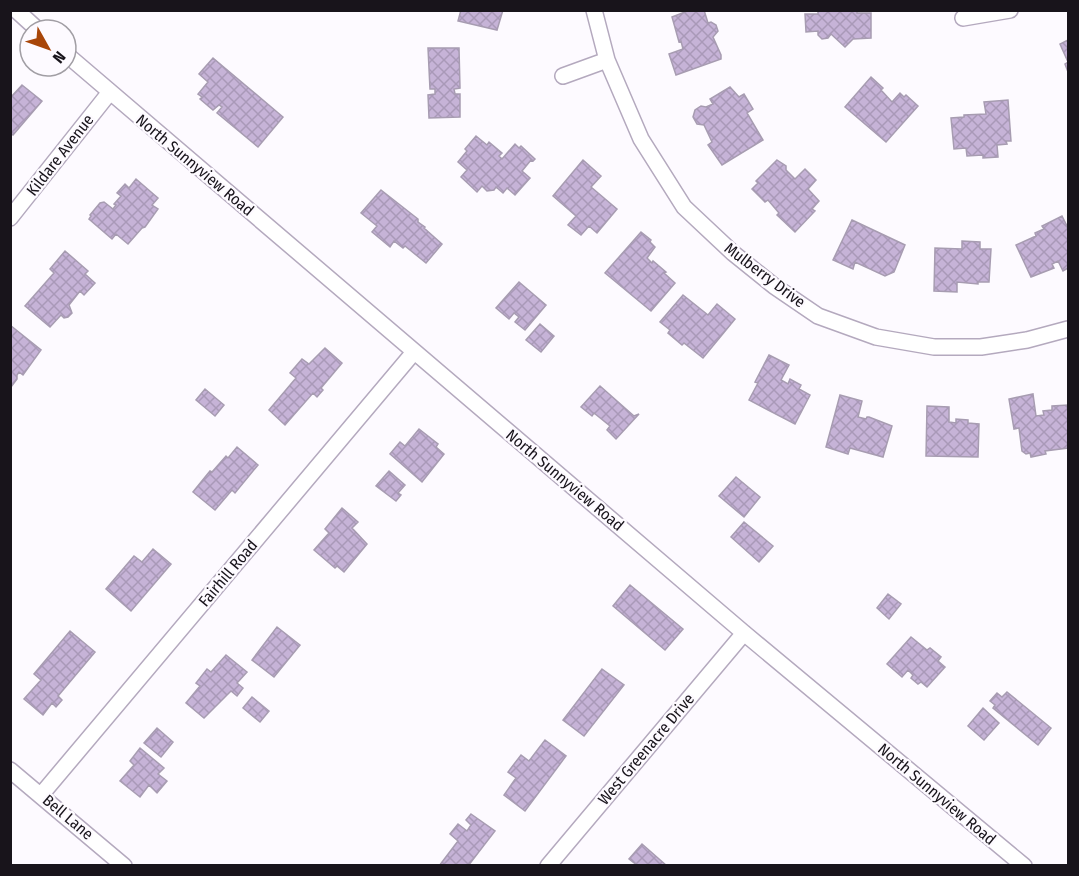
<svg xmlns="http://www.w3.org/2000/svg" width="1079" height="876" font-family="'Fira Sans Condensed',sans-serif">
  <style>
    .building { fill: url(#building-cross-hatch); stroke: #a79cb1; stroke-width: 1.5 }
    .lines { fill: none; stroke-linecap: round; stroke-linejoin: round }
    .minor-casing { stroke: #b4a9be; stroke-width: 18 }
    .minor { stroke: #fff; stroke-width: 15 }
    .labels { text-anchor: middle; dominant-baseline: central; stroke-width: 4.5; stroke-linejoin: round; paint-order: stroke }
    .street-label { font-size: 16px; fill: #18141b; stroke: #fdfaff }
  </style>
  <defs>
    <pattern id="building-cross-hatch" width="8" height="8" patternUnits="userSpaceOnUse" patternTransform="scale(1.5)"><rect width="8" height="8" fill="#c6b3d7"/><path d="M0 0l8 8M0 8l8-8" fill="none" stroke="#a999b8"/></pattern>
  </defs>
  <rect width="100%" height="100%" fill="#fdfaff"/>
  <path class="building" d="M461 10H503L497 30 458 21Z
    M690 10H704L708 23 711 22 716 25 718 31 713 37 721 55V59L676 75 669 54 683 49 681 41 679 42 672 17Z
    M818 10H857V13H871V38L853 39 845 47 831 34 828 38 822 39 818 35V31L806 32 805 14H818Z
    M1068 40V72L1065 64 1068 62 1060 44Z
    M428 48H459L460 88 454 89 455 94H460V117L429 118 428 95 435 94V89H430Z
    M213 58 283 117 258 147 217 113 222 107 219 105 213 110 200 99 202 97 198 94 208 82 199 74Z
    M871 77 883 88 881 90 892 102 900 93 904 97 906 95 918 106 886 142 845 107Z
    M22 85 42 101 13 135 10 133V98Z
    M730 87 739 97 744 94 753 109 747 113 763 140 722 165 708 145 712 142 704 125 697 124 693 117 695 110 701 106 706 107 713 104 710 99Z
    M1008 100 1011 141H1006L1007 144 997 145 998 157 983 158V155L967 156 966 148 954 149 951 118 964 117V115L986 114 984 102Z
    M476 136 487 145 489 142 502 153 499 156 502 159 515 144 519 148 521 146 535 159 533 161 531 160 522 171 530 178 515 195 507 188 503 193 496 187 494 190 487 191 482 186 477 192 461 177 467 170 458 162 467 151 465 149Z
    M583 160 601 176 591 187 617 209 597 233 589 226 581 235 568 225 576 216 553 196Z
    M777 160 786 166V170L795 179 805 169 816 180 808 189 819 201 812 209 815 211 795 232 777 215 779 213 768 200 765 202 752 189 758 183 756 181Z
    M136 179 158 198 152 205 158 209 145 227 142 228 128 244 116 234 112 239 89 219 91 216 90 215 100 203 104 202 113 209 116 205 114 204 121 196 117 193 125 184 129 188Z
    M381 190 418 219V222L425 227 424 228 442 244 426 263 405 246 403 248 394 241 390 247 372 232 377 226 361 213Z
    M1062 216 1068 228V268L1063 271 1058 261 1052 264 1054 268 1031 277 1016 245 1036 236 1035 233 1044 229 1042 226Z
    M852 220 905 245 894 272 885 276 855 262 853 269 833 260Z
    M641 232 651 240 650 242 655 247 647 258 652 263 653 261 666 272 664 273 675 283 651 311 605 273Z
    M962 241 980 242V249H991L989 282H978V284L957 282V292L934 291 935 248 962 249Z
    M65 251 88 271 85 274 95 283 84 295 80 291 69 305 72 313 68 317 64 318 61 315 50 327 25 306 54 273 50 269Z
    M519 282 546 305 525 330 515 322 519 317 514 313 509 319 496 308Z
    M683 295 708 315 717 304 735 319 703 358 684 343 682 345 668 333 670 330 660 322Z
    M540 324 554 336 541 352 526 340Z
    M10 325 41 350 23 375 19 372 17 375V379L11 387Z
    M325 348 342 363 321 388 323 390 317 397 313 393 285 425 269 410 296 378 290 373 302 359 309 364Z
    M769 355 789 365 781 380 788 384 790 379 801 385 799 389 810 395 795 424 749 400 758 383 755 382Z
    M600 386 634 416 639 414 616 439 607 430 610 426 594 413 592 416 581 407Z
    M205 389 224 405 215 416 196 400Z
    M1033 394 1036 416 1044 415 1043 411 1052 410V406L1068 405V448L1045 451 1046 454 1031 457 1030 453 1026 454 1022 451 1019 428 1014 429 1009 399Z
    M840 395 862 401 858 417 866 419 867 417H869L892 426 883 457 850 448 848 454 826 447Z
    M927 406 949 407V422L956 423V419L968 420V423L979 424 978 457 926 456Z
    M419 429 438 444 436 447 444 454 422 482 390 454 400 442 405 446Z
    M237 447 258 465 235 493 232 490 215 510 193 492 210 471 212 472 226 456 228 458Z
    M389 471 405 485 398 493 401 495 396 501 376 486Z
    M736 477 760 497 744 517 719 496Z
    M342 508 358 522 352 528 367 544 344 572 337 566 335 568 314 550 329 533 325 529Z
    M744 522 773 546 759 562 731 537Z
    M153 549 171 564 131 611 106 589 134 556 142 562Z
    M630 585 683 629 665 650 613 606Z
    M888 594 901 604 889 619 877 608Z
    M277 627 300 645 274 677 252 660Z
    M70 631 95 652 58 696 62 700 56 707 52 703 43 715 24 699 41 680 34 674Z
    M911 637 927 650 930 648 941 657 938 661 945 667 927 687 921 682 918 684 911 678 913 675 908 670 902 677 887 664Z
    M226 655 247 672 237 683 243 688 237 696 231 691 204 718 186 703 200 686 196 683 207 669 211 672Z
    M602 669 624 685 584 736 563 720Z
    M1007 692 1051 728 1038 745 993 708 995 705 990 701 997 693 1002 697Z
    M252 697 269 711 260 722 243 708Z
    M983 708 999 723 984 740 968 726Z
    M157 728 173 742 161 757 144 743Z
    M545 740 566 756 525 811 504 795 516 778 508 772 521 755 529 761Z
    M140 748 164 768 158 774 167 781 157 793 149 785 140 797 120 781 134 765 130 761Z
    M471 814 495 831 468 866H439L458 841 450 834 458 824 467 831 471 825 466 820Z
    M642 844 667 866H638L629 859Z"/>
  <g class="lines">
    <g class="minor-casing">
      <path id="minor" d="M16 10 38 30
        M594 10 607 60 641 139 684 207 733 253 774 286 818 316 876 337 934 347H981L1027 340 1068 329
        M963 18 1010 10
        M66 54 744 633 1024 866
        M563 76 607 60
        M10 218 110 92
        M10 770 124 866
        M41 795 414 352
        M548 866 744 633"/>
    </g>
    <use href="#minor" class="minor"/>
  </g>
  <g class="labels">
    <g class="street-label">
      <text transform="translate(60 155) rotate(-52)">Kildare Avenue</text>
      <text transform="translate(195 165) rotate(40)">North Sunnyview Road</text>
      <text transform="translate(765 275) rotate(37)">Mulberry Drive</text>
      <text transform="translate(565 480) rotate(40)">North Sunnyview Road</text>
      <text transform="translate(228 573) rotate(-50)">Fairhill Road</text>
      <text transform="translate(646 749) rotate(-50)">West Greenacre Drive</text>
      <text transform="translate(937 794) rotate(40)">North Sunnyview Road</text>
      <text transform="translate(68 817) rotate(40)">Bell Lane</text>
    </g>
  </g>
  <rect width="1079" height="876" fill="none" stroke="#18141b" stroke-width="24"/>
  <g transform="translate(48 48) rotate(130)"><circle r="28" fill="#fdfaff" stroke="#a19ea4" stroke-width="1.5"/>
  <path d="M0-4.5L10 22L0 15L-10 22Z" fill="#a84609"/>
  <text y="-9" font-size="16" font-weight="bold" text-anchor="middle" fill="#18141b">N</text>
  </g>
</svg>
